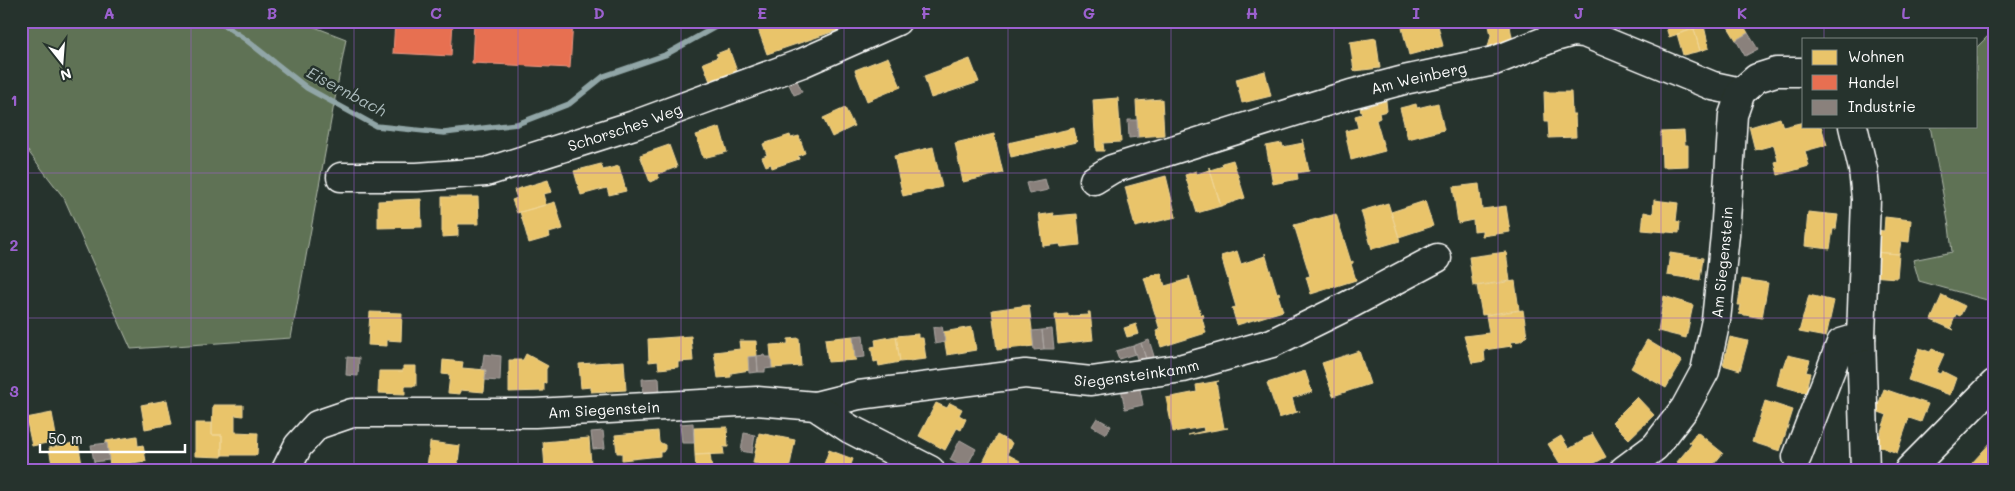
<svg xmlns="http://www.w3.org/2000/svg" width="2015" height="491" font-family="Mali,sans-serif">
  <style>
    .green { fill: #5f7255; stroke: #afb8aa }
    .homes { fill: #e9c46a; stroke: #f0d697 }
    .shops { fill: #e76f51; stroke: #ee9a85 }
    .industry { fill: #8a817c; stroke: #ada7a3 }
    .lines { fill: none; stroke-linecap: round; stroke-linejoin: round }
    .stream { stroke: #91a6a7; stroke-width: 5.5 }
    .minor-casing { stroke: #fff; stroke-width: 31 }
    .minor { stroke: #26332d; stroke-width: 28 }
    .grid { fill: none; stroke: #9c61cf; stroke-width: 1; stroke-opacity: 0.55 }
    .labels { text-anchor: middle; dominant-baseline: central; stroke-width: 5; stroke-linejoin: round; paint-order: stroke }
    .street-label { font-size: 15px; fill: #fff; stroke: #26332d }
    .water-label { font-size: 16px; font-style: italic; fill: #acbcbd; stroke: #26332d }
    .neatline { fill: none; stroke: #9c61cf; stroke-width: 2 }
    .grid-label { font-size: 16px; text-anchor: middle; font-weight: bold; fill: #9c61cf }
  </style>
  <rect width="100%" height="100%" fill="#26332d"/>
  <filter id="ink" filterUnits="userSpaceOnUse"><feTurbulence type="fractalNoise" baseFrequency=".02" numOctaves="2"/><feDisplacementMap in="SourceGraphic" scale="10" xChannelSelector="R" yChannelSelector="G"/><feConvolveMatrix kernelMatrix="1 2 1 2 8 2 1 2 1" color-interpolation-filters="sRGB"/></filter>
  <g filter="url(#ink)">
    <path class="green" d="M21 21H299L346 39 291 338 131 349 64 198 21 142Z
      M1994 30V302L1919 281 1913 260 1952 252 1949 226 1930 126H1976V48Z"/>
    <path class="homes" d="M781 21H839L841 29 767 54 758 29Z
      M839 21H859L841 28Z
      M1422 21H1437L1443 46 1409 55 1402 28Z
      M1488 21H1509L1513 42 1488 47 1491 35Z
      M1615 21H1633L1616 26Z
      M1664 21H1695L1697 28 1669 37Z
      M1727 21H1741L1748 33 1736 40 1725 22Z
      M1704 26 1709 48 1700 51 1694 29Z
      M1694 29 1700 51 1683 55 1677 34Z
      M1376 38 1380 68 1354 71 1350 42Z
      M729 49 738 74 711 84 703 63 718 57 716 54Z
      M888 57 901 87 867 101 855 70Z
      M970 59 979 82 931 98 924 76Z
      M1265 71 1271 96 1242 103 1236 79Z
      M1544 92H1571L1572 114H1575L1576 137 1549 138 1548 121H1545Z
      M1118 98 1121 142 1103 143 1104 151H1096L1093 100Z
      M1162 99 1164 135 1138 137 1136 101Z
      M1386 101 1387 111 1379 113 1380 118 1376 120 1385 151 1351 160 1345 131 1358 128 1355 116 1362 114 1360 108Z
      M1438 103 1444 130 1408 139 1400 108 1416 104 1417 108Z
      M845 108 854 126 832 137 823 118Z
      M1780 118 1783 127 1804 122V126H1821L1827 145 1805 151 1809 166 1778 175 1775 162 1778 161 1774 145 1755 150 1749 126 1750 127Z
      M720 127 727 152 703 158 696 135Z
      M1074 128 1077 142 1011 157 1008 143Z
      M1684 131 1685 145H1688V166L1662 167 1661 132Z
      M994 134 1003 173 963 182 955 143Z
      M790 135 791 138 799 136 805 153 798 156 799 159 772 168 771 164 766 166 762 157 767 155 763 144Z
      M1302 139 1309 171 1297 173 1298 179 1273 184 1266 146 1282 143 1283 147 1303 143Z
      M669 145 677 167 658 174 659 178 650 182 640 155Z
      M933 147 942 187 903 196 894 156Z
      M1233 160 1245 198 1221 206 1209 167 1210 170 1223 166 1222 163Z
      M601 164 603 170 619 166 626 191 609 195 607 188 581 195 574 171Z
      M1209 167 1221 206 1197 213 1185 175 1196 171 1197 174 1209 170Z
      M1166 176 1176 217 1135 227 1125 187Z
      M548 180 552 192 543 194 546 205 517 213 512 200 517 198 514 190Z
      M1479 184 1482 209 1506 206 1510 232 1482 236V230L1474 231 1473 220 1458 223 1453 187Z
      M442 197H478L479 224H458V236L442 237Z
      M421 199 422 227 378 228V201Z
      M1654 200 1678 203 1676 221 1680 222 1679 233 1642 230 1644 212 1653 214Z
      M1425 201 1433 226 1399 237 1391 212Z
      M555 202 563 229 549 233 550 237 529 243 520 212Z
      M1388 203 1400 241 1372 249 1361 211Z
      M1808 212 1838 215 1836 229H1833L1830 249 1805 246Z
      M1039 213 1040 215 1054 213 1053 216 1077 214 1080 245 1061 247 1060 244 1043 246Z
      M1336 214 1351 262 1353 261V263L1351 264 1356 280 1311 294 1306 277 1310 276 1294 225Z
      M1885 217 1911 220 1909 242 1901 241 1899 254 1873 252 1875 230 1884 231Z
      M1237 251 1241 264 1265 256V253L1277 293 1279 292 1280 294 1278 295 1283 311 1237 325 1232 308 1236 307 1221 256Z
      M1506 252 1510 281 1473 286 1469 257Z
      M1873 252 1899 254 1897 278 1870 276Z
      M1670 253 1703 258 1700 280 1667 275Z
      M1161 273 1165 286 1189 279V276L1201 315 1203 314 1204 317 1202 318 1206 333 1161 347 1156 331 1160 330 1144 278Z
      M1742 279 1768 283 1762 318 1739 314 1741 305H1738Z
      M1515 281 1519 310 1482 315 1477 286Z
      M1809 295 1834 301 1826 337 1799 332Z
      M1942 295 1965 306 1960 316 1956 314 1951 327 1954 330 1931 320Z
      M1664 296 1693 305 1686 338 1658 331Z
      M1029 305 1034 346 997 350 992 310Z
      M1523 310 1527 336 1520 341 1511 342 1512 346 1484 350 1485 361 1472 363 1464 336 1489 333 1486 315Z
      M370 312 402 313 401 341 387 340V346L368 345Z
      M1088 312H1090L1093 340 1058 344 1055 315 1068 314V316L1089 315Z
      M1136 324 1139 334 1127 337 1124 328Z
      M972 327 976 350 947 355 943 332Z
      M918 334V338H923L926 359 900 362 896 336Z
      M691 336 693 361 678 362V367L659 369 658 361 649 362 648 339Z
      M853 336 856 360 828 362 825 339Z
      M896 336 900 362 879 366 878 361 874 362 871 347 876 346 875 340Z
      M1730 337 1748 341 1740 370 1723 365Z
      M799 338 801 366 772 368 770 345 788 344V339Z
      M1647 340 1682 361 1666 388 1631 368Z
      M739 341H756L757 356 748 357 750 370 731 373V377L718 378 714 352 740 349Z
      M1919 348 1930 352 1932 349 1944 354 1936 372 1940 374 1942 371 1956 378 1950 395 1908 380Z
      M1359 351 1370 384 1333 396 1322 363Z
      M526 354 548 366 546 369V383H544V391L509 392V360H523Z
      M1788 355 1810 360 1806 372 1810 373 1807 385 1812 386 1810 394 1777 385 1781 367H1784Z
      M443 360 463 362 462 368 486 370 484 392 460 390V394L448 393 450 375 442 374Z
      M624 361 626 390 591 392V387L581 388 579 364Z
      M403 366H416V386H405V394L378 393 379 371H403Z
      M1305 371 1312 392 1292 398 1296 412 1300 411 1279 418 1267 383Z
      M1219 381 1216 382 1224 428H1228L1188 435 1204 431 1203 427 1173 432 1166 398 1197 392 1196 385Z
      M1884 389 1928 404 1921 422 1909 418 1897 453 1876 445 1887 415 1876 411Z
      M1637 397 1654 415 1629 439 1612 422Z
      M167 400 172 424 145 429 141 405Z
      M1765 401 1793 410 1780 451 1752 442Z
      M936 403 947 408 950 403 962 409 959 415 966 419 961 430 957 428 945 450 919 436Z
      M213 405H243V416L235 415V432L258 433 257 455H222V435H212Z
      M52 413 57 441 32 446 26 418Z
      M195 423H212V435H222V457L195 456Z
      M727 427 728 447H723L724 454 695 455 694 428Z
      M658 431 659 442 665 445V449L663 452H660V456L622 460V453H617L615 435Z
      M1697 432 1723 453 1709 470H1686L1677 462 1692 444 1689 442Z
      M759 433 795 440 789 470 753 463Z
      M1592 433 1606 457 1582 470H1564L1548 444 1561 436 1569 449 1584 440 1583 439 1593 435Z
      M997 435 1012 443 1007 454 1020 461 1015 470H984L980 468Z
      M137 436 138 446 143 445 146 461 110 466 106 441Z
      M589 438 591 464 545 468 543 442Z
      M1994 439V470H1979L1972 463Z
      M78 442 83 470H53L49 448Z
      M430 442 460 446 457 470 427 467Z
      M829 450 853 459 849 470H822Z
      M710 454 712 470H696L695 455Z"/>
    <path class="shops" d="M395 21H453L451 56 393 53Z
      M474 21H573L570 68 472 63Z"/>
    <path class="industry" d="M1748 33 1758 49 1745 56 1736 40Z
      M795 76 802 92 794 95 787 80Z
      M1128 120H1137L1138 137 1129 138Z
      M1045 179 1048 190 1029 194 1026 183Z
      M942 326 945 342 935 344 933 328Z
      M1052 329 1054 349H1044L1042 330Z
      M1042 330 1044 349 1034 350 1032 331Z
      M863 335 865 357 855 358 853 336Z
      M1149 340 1154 356 1146 359 1141 343Z
      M1141 343 1146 359 1138 362 1133 346Z
      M1133 346 1135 354 1119 359 1116 351Z
      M484 354 501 356 500 381 485 380 486 370 482 369Z
      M764 355 765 357H771L772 368 765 369V372H758L757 356Z
      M757 356 758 372 749 373 748 357Z
      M347 357 359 358 358 376 346 375Z
      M659 378 660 395 643 396 642 379Z
      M1139 384 1143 405 1125 409 1121 388Z
      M1097 418 1111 426 1106 434 1092 426Z
      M693 423 694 443H682L680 424Z
      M603 431 605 448 593 449 591 432Z
      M744 433 755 435 752 453 741 451Z
      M960 440 976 449 966 468 950 460Z
      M107 443 109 460 94 462 91 445Z
      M26 461 28 470H21V462Z
      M1019 463 1031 470H1015Z"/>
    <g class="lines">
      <path class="stream" d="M218 21 245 39 307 88 376 126 444 133 517 124 569 104 604 76 665 55 726 21"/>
      <g class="minor-casing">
        <g id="minor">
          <path d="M1853 126 1863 169 1866 199 1861 337 1865 470"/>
          <path id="s1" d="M341 177H417L486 172 634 125 802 63 897 21"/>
          <path id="s2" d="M1094 180 1112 169 1351 94 1404 80 1494 61 1555 37 1573 32 1584 33 1713 86 1741 92"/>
          <path id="s3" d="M815 406 859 395 1025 374 1091 381 1183 368 1272 343 1343 308 1437 258"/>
          <path d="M1797 457 1841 343 1861 337"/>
          <path id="s4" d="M286 470 298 446 317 425 352 413H535L757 401 815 406 850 429 930 470"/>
          <path id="s5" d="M1624 470 1655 447 1685 408 1705 371 1716 320 1725 235 1733 115 1741 92 1757 78 1776 72H1804"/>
          <path d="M1909 470 1994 384"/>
        </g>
      </g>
      <use href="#minor" class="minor"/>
    </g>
  </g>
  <path class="grid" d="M191 21V470M354 21V470M518 21V470M681 21V470M844 21V470M1008 21V470M1171 21V470M1334 21V470M1498 21V470M1661 21V470M1824 21V39M1824 126V470M21 173H1994M21 318H1994"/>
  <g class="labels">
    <g class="street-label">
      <text stroke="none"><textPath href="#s2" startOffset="341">Am Weinberg</textPath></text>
      <text stroke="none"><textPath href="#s1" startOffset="291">Schorsches Weg</textPath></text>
      <text stroke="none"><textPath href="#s5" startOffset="240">Am Siegenstein</textPath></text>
      <text stroke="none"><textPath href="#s3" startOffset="325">Siegensteinkamm</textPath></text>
      <text stroke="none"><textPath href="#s4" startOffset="344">Am Siegenstein</textPath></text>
    </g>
    <g class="water-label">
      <text transform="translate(347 91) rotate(28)">Eisernbach</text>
    </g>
  </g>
  <rect width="2015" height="491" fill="none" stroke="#26332d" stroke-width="55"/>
  <rect x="1802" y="38" width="175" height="90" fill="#26332d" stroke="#7d8581"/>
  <rect x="1812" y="50" width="25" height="15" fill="#e9c46a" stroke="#7d8581"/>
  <text x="1848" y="62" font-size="15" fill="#ffffff">Wohnen</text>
  <rect x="1812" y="75" width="25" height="15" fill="#e76f51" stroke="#7d8581"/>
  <text x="1848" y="88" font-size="15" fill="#ffffff">Handel</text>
  <rect x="1812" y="100" width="25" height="15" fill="#8a817c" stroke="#7d8581"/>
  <text x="1848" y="112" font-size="15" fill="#ffffff">Industrie</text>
  <g transform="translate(62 62) rotate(163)" stroke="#26332d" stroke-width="4" paint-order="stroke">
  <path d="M0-4L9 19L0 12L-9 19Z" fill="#ffffff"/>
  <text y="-8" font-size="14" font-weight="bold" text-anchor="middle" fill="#ffffff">N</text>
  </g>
  <path d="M40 444v8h145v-8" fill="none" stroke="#ffffff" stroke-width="2.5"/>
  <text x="48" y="444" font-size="15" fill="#ffffff" stroke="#26332d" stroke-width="4" paint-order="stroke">50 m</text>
  <rect x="28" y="28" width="1960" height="436" class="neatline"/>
  <g class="grid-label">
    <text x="109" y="19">A</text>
    <text x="272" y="19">B</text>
    <text x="436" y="19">C</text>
    <text x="599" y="19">D</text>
    <text x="762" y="19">E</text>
    <text x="926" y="19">F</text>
    <text x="1089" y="19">G</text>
    <text x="1252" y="19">H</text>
    <text x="1416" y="19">I</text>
    <text x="1579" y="19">J</text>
    <text x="1742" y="19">K</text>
    <text x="1906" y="19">L</text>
    <text x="14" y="106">1</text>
    <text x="14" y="251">2</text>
    <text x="14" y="397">3</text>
  </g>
</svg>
